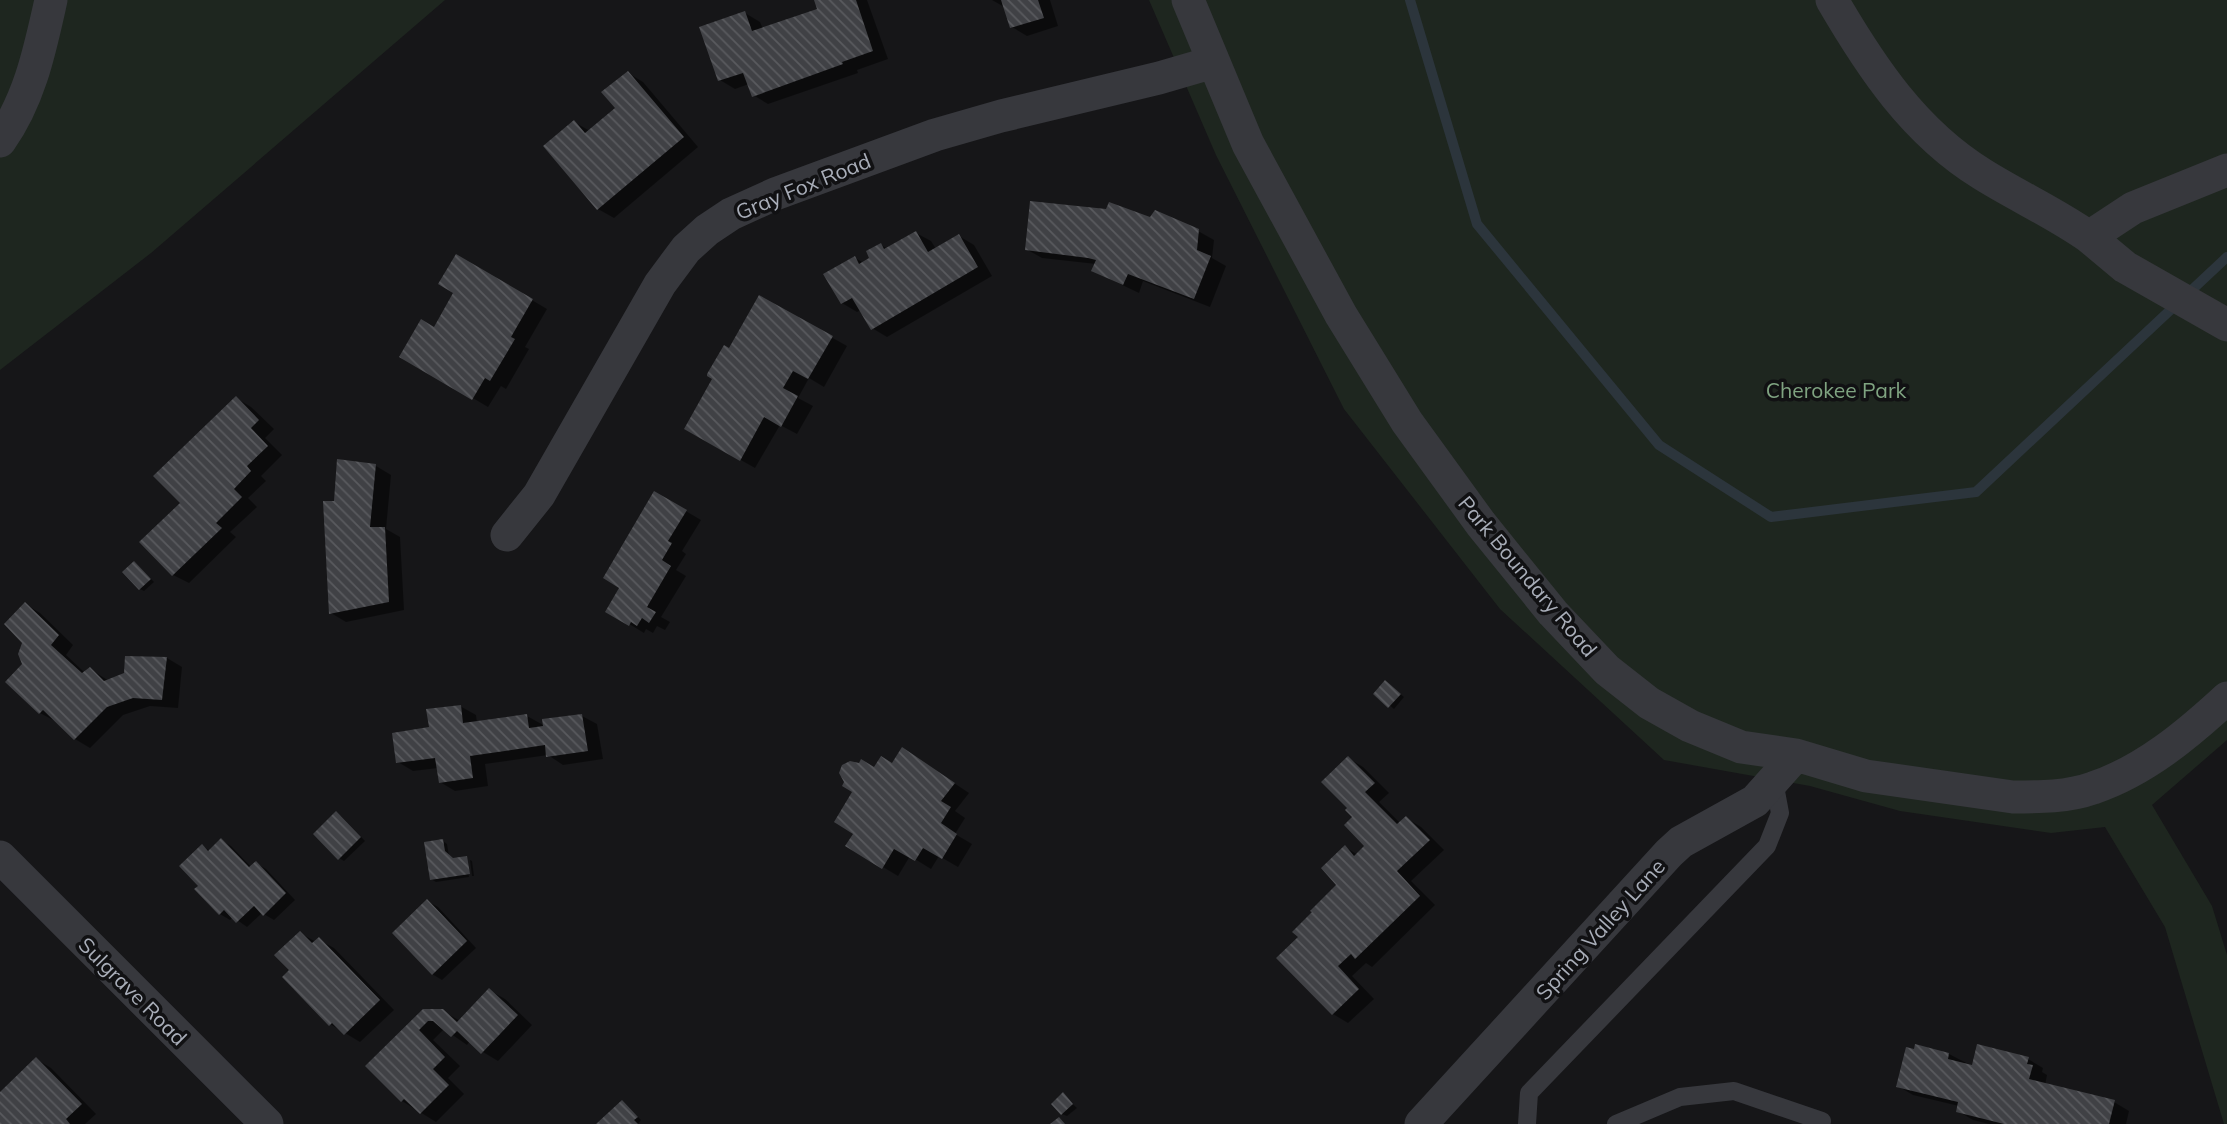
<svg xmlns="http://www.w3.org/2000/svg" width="2227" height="1124" font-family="Mulish,sans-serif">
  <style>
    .park { fill: #1e261f }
    .shadow { fill: #0007 }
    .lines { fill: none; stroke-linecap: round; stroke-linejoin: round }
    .stream { stroke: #2c353c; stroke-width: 10 }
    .building { fill: url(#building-back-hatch) }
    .lane { stroke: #37383d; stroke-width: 18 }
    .street { stroke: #37383d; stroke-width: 33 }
    .labels { text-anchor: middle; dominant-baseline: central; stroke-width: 7; stroke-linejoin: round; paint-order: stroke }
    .street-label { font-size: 21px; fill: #a8adb8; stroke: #111113 }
    .park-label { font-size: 21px; fill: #7fa381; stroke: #111113 }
  </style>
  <defs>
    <pattern id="building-back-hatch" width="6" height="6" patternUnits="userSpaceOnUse" patternTransform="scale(1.75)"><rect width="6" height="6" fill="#404145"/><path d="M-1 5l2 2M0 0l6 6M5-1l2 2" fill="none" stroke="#595a5e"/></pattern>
  </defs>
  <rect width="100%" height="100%" fill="#161618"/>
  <path class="park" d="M0 0H445L151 253 0 370Z
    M1149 0H2227V740L2152 805 2212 906 2227 955V1124H2224L2165 927 2105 827 2051 833 1900 811 1810 786 1664 760 1500 609 1344 409 1216 155Z"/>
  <path class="shadow" d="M815 0H867L888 59 857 70 858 73 768 104 753 95 749 84 735 89 720 80 745 13 760 22 763 29 819 10Z
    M992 0H1050L1058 26 1027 36 1012 27 1006 8Z
    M628 73 643 82 698 147 614 218 598 209 545 146 574 122 590 131 617 108Z
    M1151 219 1198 231 1214 240 1212 258 1226 266 1210 307 1143 281 1139 293 1093 271 1096 264 1042 258 1026 249Z
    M916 233 931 241 936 249 959 236 974 245 992 276 887 337 872 328 861 310 857 312 842 303 855 258 864 263 872 259 881 245 888 249Z
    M457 256 547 309 525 347 529 349 506 389 501 386 488 407 402 356 435 329 456 292Z
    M760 297 847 346 824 387 809 378 798 398 813 406 797 434 780 425 755 468 686 429Z
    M236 398 251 407 274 429 265 438 282 455 261 476 266 481 248 498 257 507 230 532 236 537 189 583 173 575 142 542 182 503Z
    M376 466 391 475 386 529 400 537 404 610 346 622 331 613 335 502Z
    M655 493 701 520 682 551 686 554 676 570 686 576 661 617 670 622 665 630 657 626 653 633 646 629 644 633 608 611 621 588Z
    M135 563 154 582 144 591 140 589Z
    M25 604 40 613 73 645 66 655 85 673 90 669 109 681 126 674V658H167L182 667 178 708 150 706 123 715 90 748 75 739 55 721 40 713 24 664Z
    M1386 682 1404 697 1394 709 1375 693Z
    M460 706 476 715 477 723 527 716 545 726 582 716 597 724 603 759 563 765 548 755 485 764 488 786 455 791 440 782 438 768 413 771 398 762 431 729Z
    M1348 758 1363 767 1389 793 1379 802 1400 823 1406 818 1421 827 1444 850 1411 881 1435 905 1372 967 1366 963 1352 976 1374 999 1348 1023 1333 1014 1300 937 1339 885 1345 847 1358 855 1366 846 1355 817Z
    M918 759 969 793 955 811 965 818 955 834 972 844 958 867 939 856 931 869 910 856 898 876 848 846 855 833 875 769Z
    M341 816 365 841 344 861 339 858Z
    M221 840 231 846 251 867 256 863 266 869 295 900 274 920 262 913 247 927 233 917 230 920 220 914 200 886 202 846 210 851Z
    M443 841 447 844 449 856 454 860 467 858H468H466L469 877 436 882 431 879Z
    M470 860 472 861 474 876H472Z
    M427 901 438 907 476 948 442 980 432 974Z
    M300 933 316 942 319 940 334 948 394 1010 360 1042 330 1024 292 971Z
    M489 990 505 999 532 1025 498 1061 483 1052 470 1041 467 1045 444 1029 433 1040 460 1066 448 1078 464 1094 436 1122 402 1101 423 1011H443L460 1021Z
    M1916 1046 1949 1054 1974 1067 2028 1059 2043 1068 2042 1072 2047 1075 2045 1085 2114 1102 2129 1111 2126 1124H1989L1973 1120 1958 1111 1959 1106 1913 1095 1898 1086Z
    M36 1059 51 1068 96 1114 85 1124H0V1094Z
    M1063 1095 1077 1108 1067 1116 1062 1114Z
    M623 1102 641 1120 638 1124H599Z"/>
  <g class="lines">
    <path class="stream" d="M1410 0 1477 224 1659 445 1771 517 1976 492 2227 257"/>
  </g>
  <path class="building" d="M814 0H856L873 51 842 62 843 64 752 97 743 73 718 81 699 27 745 11 752 31 817 9Z
    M1001 0H1038L1044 18 1010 28Z
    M628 71 684 137 597 210 543 146 574 120 585 133 615 108 601 92Z
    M1030 201 1106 209 1109 202 1150 217 1155 210 1199 229 1197 250 1211 256 1194 299 1128 274 1123 285 1091 271 1096 260 1088 258 1025 250Z
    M916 231 928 252 959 234 978 267 871 330 852 298 841 304 823 274 855 256 859 264 869 258 866 251 881 243 884 249Z
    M456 254 533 299 511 337 515 339 490 381 485 378 472 400 399 357 421 319 434 327 453 293 438 284Z
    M759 295 833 336 808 379 793 371 783 388 798 396 781 427 764 417 740 461 684 429 712 379 707 376V374L724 345 729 348Z
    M236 396 259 420 251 428 268 446 247 466 251 471 234 489 242 497 216 523 222 528 172 576 139 542 180 503 153 476Z
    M337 459 376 464 370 527H385L389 602 329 614 323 501H334Z
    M654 491 687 510 668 541 672 543 662 560 671 566 647 607 656 612 649 623 642 618 637 626 631 622 629 626 605 612 619 588 603 578Z
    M134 561 151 579 139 590 122 572Z
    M25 602 59 635 51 645 82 673 90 667 104 681 124 673 125 656 167 657 162 700 133 698 107 707 74 740 43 710 39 714 5 682 22 664 18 654 22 643 4 624Z
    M1385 680 1401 694 1388 708 1373 694Z
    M461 705 463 723 527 714 529 728 543 726 542 719 582 714 588 751 546 757 545 745 470 756 473 778 439 783 435 758 396 763 392 733 429 727 426 709Z
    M902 747 955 783 941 801 951 807 941 823 957 834 942 859 923 848 915 861 894 849 882 869 845 846 853 834 834 822 852 792 842 786 844 782 839 773 842 765 850 761 859 763 861 759 874 767 881 756 892 763Z
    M1348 756 1375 783 1365 792 1397 824 1406 816 1430 840 1397 871 1420 896 1355 959 1351 954 1338 966 1359 989 1332 1015 1276 958 1298 937 1292 932 1312 912 1310 911 1336 885 1321 868 1345 845 1354 856 1364 846 1344 825 1352 817 1345 810 1347 808 1321 782Z
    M336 811 361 837 338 860 313 834Z
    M221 838 249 867 256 861 286 893 263 916 254 906 236 923 224 910 219 915 194 889 198 886 179 866 202 844 208 851Z
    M443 839 445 851 453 858 467 856 470 874 430 880 424 842Z
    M427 899 467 941 432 975 392 933Z
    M300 931 312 943 319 937 380 1000 344 1035 332 1023 329 1026 282 977 289 970 274 955Z
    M489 988 518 1015 481 1054 457 1031 451 1037 433 1021H428L419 1030 445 1057 433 1069 449 1085 420 1114 404 1099 401 1102 365 1066 423 1009H443L457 1022Z
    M1915 1044 1949 1053 1948 1059 1972 1065 1977 1044 2029 1057 2027 1064 2033 1065 2029 1079 2115 1100 2109 1124H2004L1956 1112 1958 1102 1896 1087 1906 1047 1914 1049Z
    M36 1057 82 1104 66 1119 70 1124H0V1092Z
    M1063 1092 1073 1104 1061 1115 1051 1104Z
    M622 1100 638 1117 634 1120 638 1124H596Z
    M1059 1117 1065 1124H1050Z"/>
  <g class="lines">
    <path class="lane" d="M1527 1124 1529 1093 1767 846 1780 813 1774 781
      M1616 1124 1680 1097 1734 1091 1822 1121"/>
    <path class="street" d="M1188 0 1248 144 1341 315 1407 422 1481 524 1553 613 1607 670 1649 703 1690 726 1741 747 1796 755 1866 776 2013 797C2040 797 2068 797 2093 788 2144 771 2188 734 2227 698
      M1832 0C1871 67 1914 132 1982 174 2017 196 2055 213 2089 237L2133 208 2227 170
      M0 141C30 99 40 49 51 0
      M2089 237 2125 267 2227 325
      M507 535 539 495 660 284 686 249 707 230 731 214 775 194 935 135 1001 116 1159 78 1214 62
      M0 857 267 1124
      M1421 1124 1669 853 1681 842 1755 801 1796 755"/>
  </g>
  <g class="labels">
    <g class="street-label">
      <text transform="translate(803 186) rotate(-22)">Gray Fox Road</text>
      <text transform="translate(1528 576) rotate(50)">Park Boundary Road</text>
      <text transform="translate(1600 929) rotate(-48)">Spring Valley Lane</text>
      <text transform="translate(133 991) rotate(45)">Sulgrave Road</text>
    </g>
    <g class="park-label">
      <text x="1836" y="390">Cherokee Park</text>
    </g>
  </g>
</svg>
